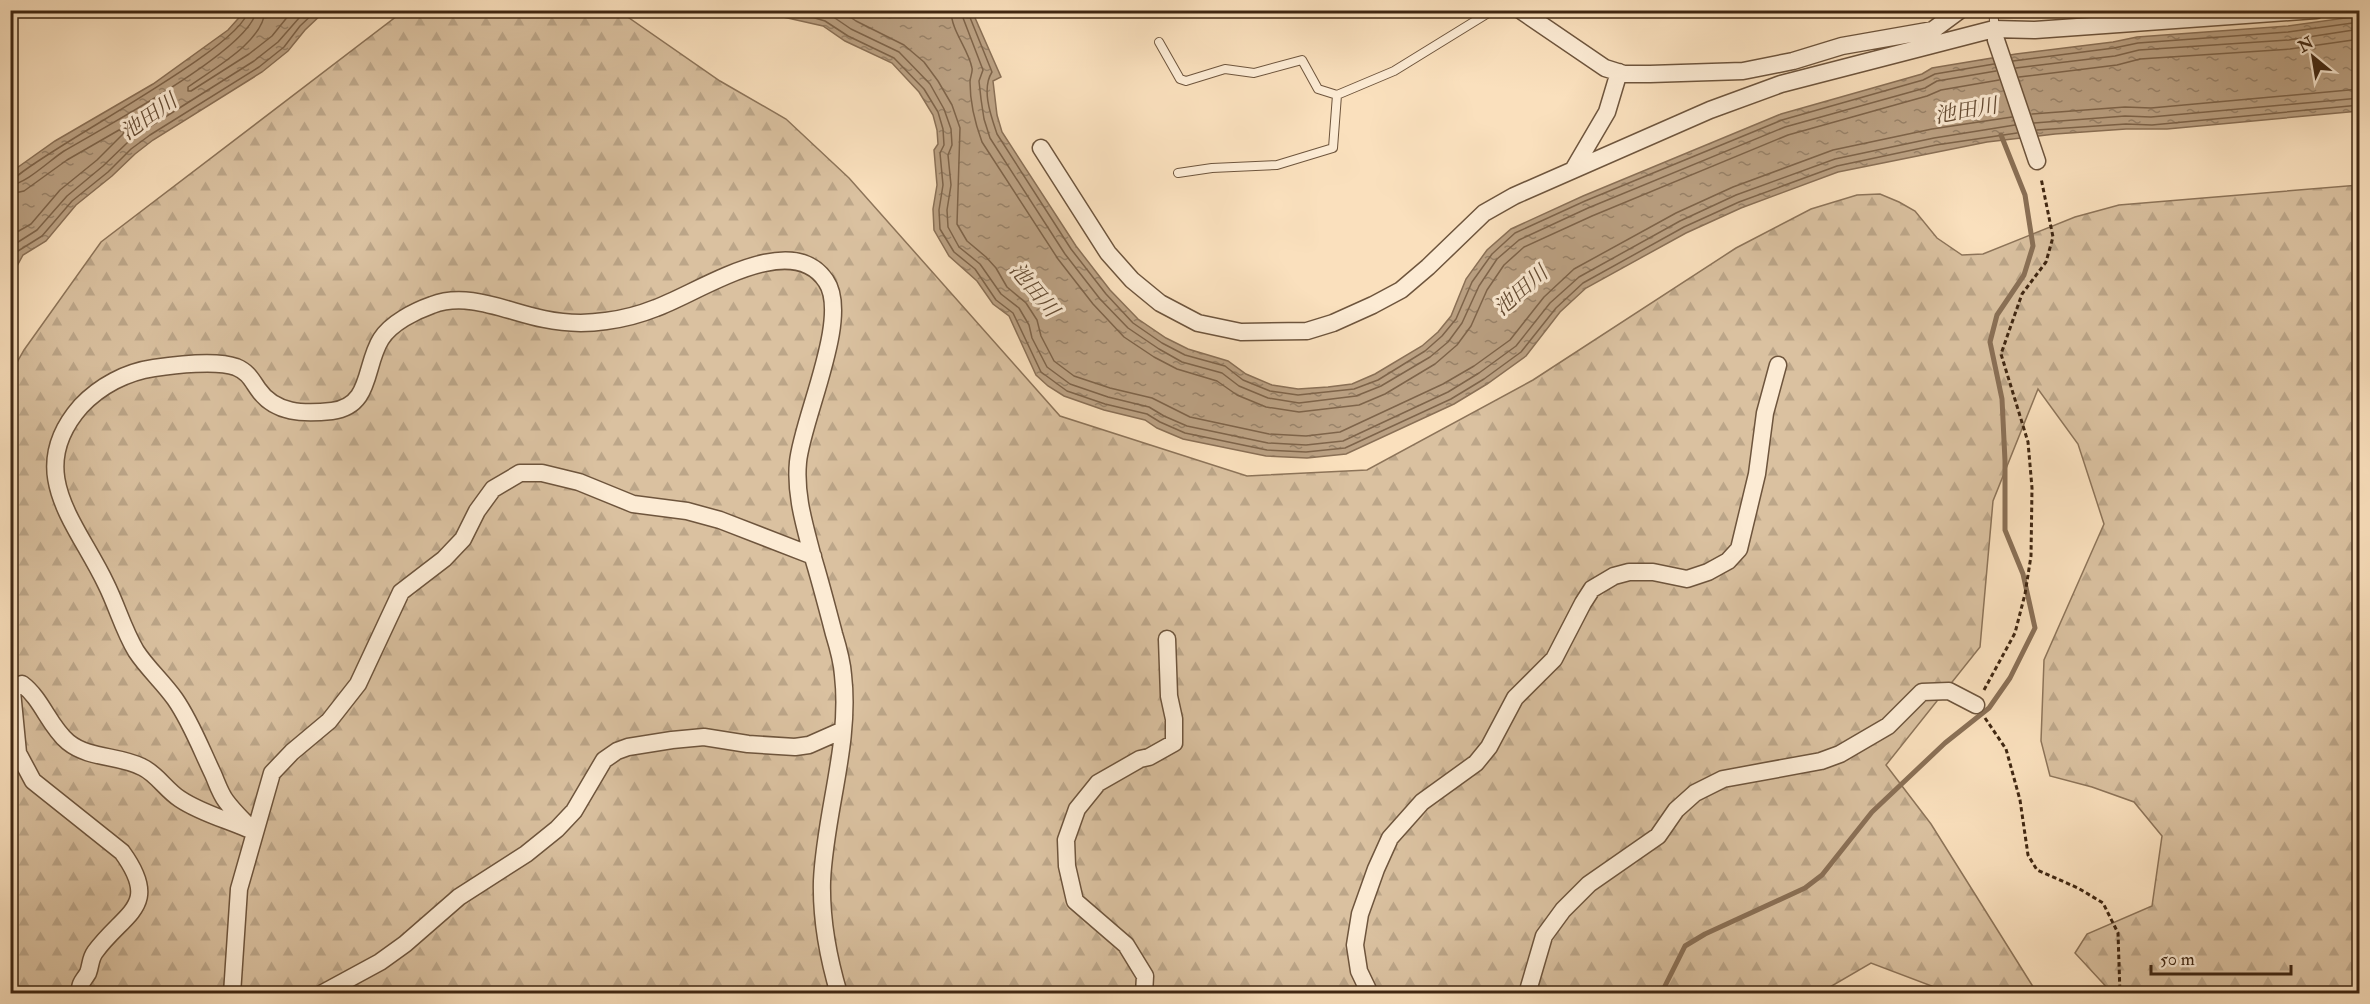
<svg xmlns="http://www.w3.org/2000/svg" width="2370" height="1004" font-family="'IM FELL Double Pica','Noto Serif JP',serif">
  <style>
    .forest { fill: url(#forest-firs); stroke: #8d7459; stroke-width: 1.5 }
    .water { fill: url(#water-ripples); stroke: #8a7056; stroke-width: 1.5 }
    .lines { fill: none; stroke-linecap: round; stroke-linejoin: round }
    .shore { stroke: #7e644a; stroke-width: 1.5 }
    .stream { stroke: #8a7056; stroke-width: 5 }
    .lane-casing { stroke: #6e553d; stroke-width: 10 }
    .street-casing { stroke: #6e553d; stroke-width: 19 }
    .path { stroke: #402712; stroke-width: 3; stroke-dasharray: 4.5 3; stroke-linecap: butt }
    .lane { stroke: #fcebd4; stroke-width: 8 }
    .street { stroke: #fcebd4; stroke-width: 16 }
    .labels { text-anchor: middle; dominant-baseline: central; stroke-width: 6; stroke-linejoin: round; paint-order: stroke }
    .water-label { font-size: 21px; font-style: italic; fill: #654c34; stroke: #fcebd4 }
  </style>
  <defs>
    <pattern id="forest-firs" width="22" height="20" patternUnits="userSpaceOnUse" patternTransform="scale(1.5)"><rect width="22" height="20" fill="#dac1a0"/><path d="M5 1l3.5 6h-7zM16 11l3.5 6h-7z" fill="#bca689"/></pattern>
    <pattern id="water-ripples" width="26" height="14" patternUnits="userSpaceOnUse" patternTransform="scale(1.5)"><rect width="26" height="14" fill="#bba183"/><path d="M2 4q2-2 4 0t4 0M15 11q2-2 4 0t4 0" fill="none" stroke="#99836a"/></pattern>
  </defs>
  <rect width="100%" height="100%" fill="#fae0bd"/>
  <filter id="stains"><feTurbulence type="fractalNoise" baseFrequency=".00333" numOctaves="4"/><feColorMatrix values="0 0 0 0 .2 0 0 0 0 .09 0 0 0 0 .02 0 0 0 .5 -.17"/></filter>
  <radialGradient id="worn" r=".72"><stop offset=".6" stop-color="#630" stop-opacity="0"/><stop offset="1" stop-color="#630" stop-opacity=".3"/></radialGradient>
  <path class="forest" d="M414 10 619 11 720 81 786 119 849 178 1060 416 1247 476 1367 470 1533 380 1736 248 1811 209 1857 195 1880 194 1899 202 1915 211 1937 238 1962 255 1983 254 2075 217 2119 205 2359 185V993H2112L2075 953 2087 934 2152 906 2162 836 2134 802 2092 787 2050 776 2041 741 2044 660 2104 524 2078 444 2038 389 1993 501 1980 647 1886 765 1931 824 2037 993H1950L1871 963 1818 994H11V373L24 350 101 242 401 13Z"/>
  <path class="water" d="M245 11H325L305 30 288 51 262 72 153 140 135 154 112 176 76 205 46 241 23 255 11 277 10 175 14 170 55 141 153 84 228 30Z
    M756 11H972L1001 77 993 81 997 115 1002 132 1076 246 1110 290 1138 319 1166 338 1188 349 1228 361 1246 374 1272 385 1298 389 1328 387 1352 384 1375 374 1422 346 1438 332 1451 316 1466 279 1487 250 1511 229 1583 196 1781 114 1922 74 1932 68 2016 54 2113 42 2137 37 2288 26 2359 16V111L2167 129H2126L2055 134 1987 142 1838 172 1741 208 1686 233 1586 288 1560 312 1526 356 1487 384 1454 404 1346 454 1307 458 1266 456 1183 439 1157 428 1145 420 1104 410 1064 396 1048 386 1036 375 1009 316 993 304 977 281 949 256 934 230 933 209 937 185 934 150 938 144 937 130 933 115 919 92 892 63 845 41 823 26Z"/>
  <g class="lines">
    <path class="shore" d="M265 10C264 42 211 70 188 87V91H191L249 54 272 36 293 10
      M788 10 825 21 848 36 894 58 924 89 938 112 943 129 944 145 940 153 943 185 939 210 940 229 954 252 975 269 996 300 1013 313 1041 372 1067 391 1105 404 1147 414 1160 422 1185 433 1267 450 1306 452 1345 448 1451 399 1484 379 1521 352 1556 308 1583 283 1684 227 1739 202 1837 166 1936 145 2017 133
      M816 10 829 14 851 29 899 52 930 84 944 109 951 129 952 145 948 155 951 185 947 210 948 227 959 247 980 264 1001 294 1019 308 1029 325 1032 338 1047 367 1070 384 1108 397 1149 407 1164 416 1187 426 1268 443 1306 445 1343 441 1448 392 1479 373 1516 346 1550 303 1579 277 1680 221 1736 195 1835 159 1934 138 2015 125
      M840 10 856 21 904 45 924 62 938 81 952 105 960 128 957 224 967 241 986 257 996 268 1007 287 1026 303 1037 320 1041 336 1054 361 1074 376 1110 388 1152 398 1190 417 1269 434 1306 436 1340 432 1443 384 1474 366 1510 340 1544 297 1574 269 1676 213 1733 187 1833 150 1932 129 2012 117
      M951 10C951 31 968 48 972 68 973 72 970 77 970 82 970 102 975 123 982 142L1058 259 1093 304 1124 337 1154 357 1177 369 1217 381 1237 395 1266 407 1299 412 1359 405 1385 394 1435 364 1457 345 1471 326 1487 290 1504 265 1524 247 1592 216 1788 135 1927 96 1941 90 1999 80
      M960 10 983 70 979 81 981 99 984 119 990 138 1065 254 1100 299 1128 328 1159 349 1182 362 1222 373 1239 386 1268 398 1299 403 1356 396 1381 386 1430 357 1448 342 1462 323 1479 286 1497 259 1519 240 1588 208 1785 127 1925 88 1937 81 1996 71
      M967 10 992 72C981 89 991 116 997 134L1071 249 1106 294 1133 323 1162 343 1185 355 1225 366 1243 380 1270 391 1298 395 1354 389 1378 380 1425 351 1442 336 1456 319 1472 282 1492 254 1515 233 1585 201 1782 120 1923 80 1935 74 1994 64
      M2013 61 2114 48 2138 43 2288 32 2360 22
      M2016 68 2115 56 2139 50 2289 40 2360 29
      M2019 77 2117 65 2140 59 2290 49 2360 39
      M2032 114 2125 107 2151 108 2360 89
      M2034 123 2125 116 2151 117 2360 98
      M2037 130 2126 124 2152 125 2360 105
      M10 177H16C52 145 245 46 248 10
      M10 185C26 184 50 160 64 151 99 130 254 48 256 10
      M10 194 24 191 67 160 119 130 124 131 123 134 97 160 60 190 31 224 10 236
      M10 249 15 244 37 230 67 196 103 166 127 143 146 129 254 61 278 42 306 10
      M10 264 18 251 42 236 72 201 108 172 131 149 150 135 259 67 284 47 300 26 317 10"/>
    <path class="stream" d="M1664 994V988L1685 946 1705 934 1805 888 1822 875 1872 812 1945 743 1989 708 2010 678 2035 628 2023 574 2005 530V461L2002 399 1990 342 1997 315 2024 275 2033 246 2025 195 2001 135"/>
    <g class="lane-casing">
      <path id="lane" d="M1993 10 1995 31
        M1159 42 1180 79 1186 81 1225 69 1254 73 1302 60 1318 89 1337 95 1394 71 1493 10
        M1178 173 1212 168 1277 165 1333 148 1337 95"/>
    </g>
    <g class="street-casing">
      <path id="street" d="M1520 10 1605 68 1624 74H1650L1743 71 1793 61 1842 46 1933 30 1960 10
        M1996 40 2037 161
        M1041 148 1108 253 1132 280 1160 303 1198 323 1241 332 1307 331 1333 323 1373 305 1401 290 1428 267 1484 213 1514 196 1710 110 1781 84 1994 29 2035 30 2316 10
        M1573 170 1607 112 1619 72
        M254 832C245 822 234 812 226 801 220 793 217 783 213 774 201 749 191 722 175 699 163 682 147 668 136 651 123 629 117 606 106 584 77 523 23 472 81 406 100 386 126 372 154 368 174 365 217 360 236 367 248 372 251 379 258 389 275 414 304 414 332 411 372 406 364 366 381 339 391 323 415 311 432 305 468 291 508 312 544 319 563 323 586 324 606 321 622 319 641 314 656 308 698 293 791 228 826 281 851 317 802 419 798 462 795 494 804 523 812 554 820 580 827 607 834 634 838 647 842 661 843 675 851 744 825 812 822 881 821 919 828 957 839 994
        M79 994C81 980 82 983 88 973 91 965 90 959 95 952 124 912 162 907 122 852L33 781 18 753 12 691 16 687 22 684C42 699 49 726 68 742 89 759 118 755 142 767 157 774 166 790 180 799 201 813 225 819 248 829
        M232 994 239 889 272 773 292 752 329 721 358 684 401 592 444 559 463 539 477 511 493 489 520 473H542L579 482 633 504 687 511 720 520 813 556
        M321 994 380 962 405 944 459 897 526 854 557 829 574 811 604 760 617 751 628 747 672 740 704 737 748 744 795 747 809 745 843 730
        M1144 994 1145 976 1126 945 1075 901 1067 866 1066 840 1077 809 1098 783 1140 759 1149 757 1174 743V719L1169 696 1167 639
        M1370 994 1359 971 1355 945 1360 914 1376 869 1390 838 1422 802 1476 763 1489 747 1515 698 1554 659 1583 603 1592 589 1614 576 1629 572H1653L1687 579 1708 572 1728 561 1739 549 1757 474 1765 413 1778 365
        M1527 994 1544 936 1563 910 1589 884 1658 836 1676 810 1695 793 1723 779 1821 761 1840 754 1888 726 1922 692 1949 691 1976 705"/>
    </g>
    <path class="path" d="M1984 690 2015 633 2025 594 2031 556 2032 488 2028 442 2001 354 2022 294 2046 262 2053 237 2041 178
      M1985 718 2006 749 2020 800 2028 855 2037 870 2078 888 2103 903 2118 933 2120 994"/>
    <use href="#lane" class="lane"/>
    <use href="#street" class="street"/>
  </g>
  <g class="labels">
    <g class="water-label">
      <text transform="translate(1966 111) rotate(-10)">池田川</text>
      <text transform="translate(149 117) rotate(-35)">池田川</text>
      <text transform="translate(1034 290) rotate(50)">池田川</text>
      <text transform="translate(1521 291) rotate(-41)">池田川</text>
    </g>
  </g>
  <rect width="2370" height="1004" fill="none" stroke="#fae0bd" stroke-width="36"/>
  <rect x="12" y="12" width="2346" height="980" fill="none" stroke="#402712" stroke-width="3"/>
  <rect x="18" y="18" width="2334" height="968" fill="none" stroke="#402712" stroke-width="1.5"/>
  <g transform="translate(2313 57) rotate(330)" stroke="#fcebd4" stroke-width="4.5" paint-order="stroke">
  <path d="M0-4.5L10 22L0 15L-10 22Z" fill="#402712"/>
  <text y="-9" font-size="16" font-weight="bold" text-anchor="middle" fill="#402712">N</text>
  </g>
  <path d="M2151 965v9h140v-9" fill="none" stroke="#402712" stroke-width="3"/>
  <text x="2160" y="965" font-size="18" fill="#402712" stroke="#fcebd4" stroke-width="4.5" paint-order="stroke">50 m</text>
  <rect width="100%" height="100%" filter="url(#stains)"/>
  <rect width="100%" height="100%" fill="url(#worn)"/>
</svg>
